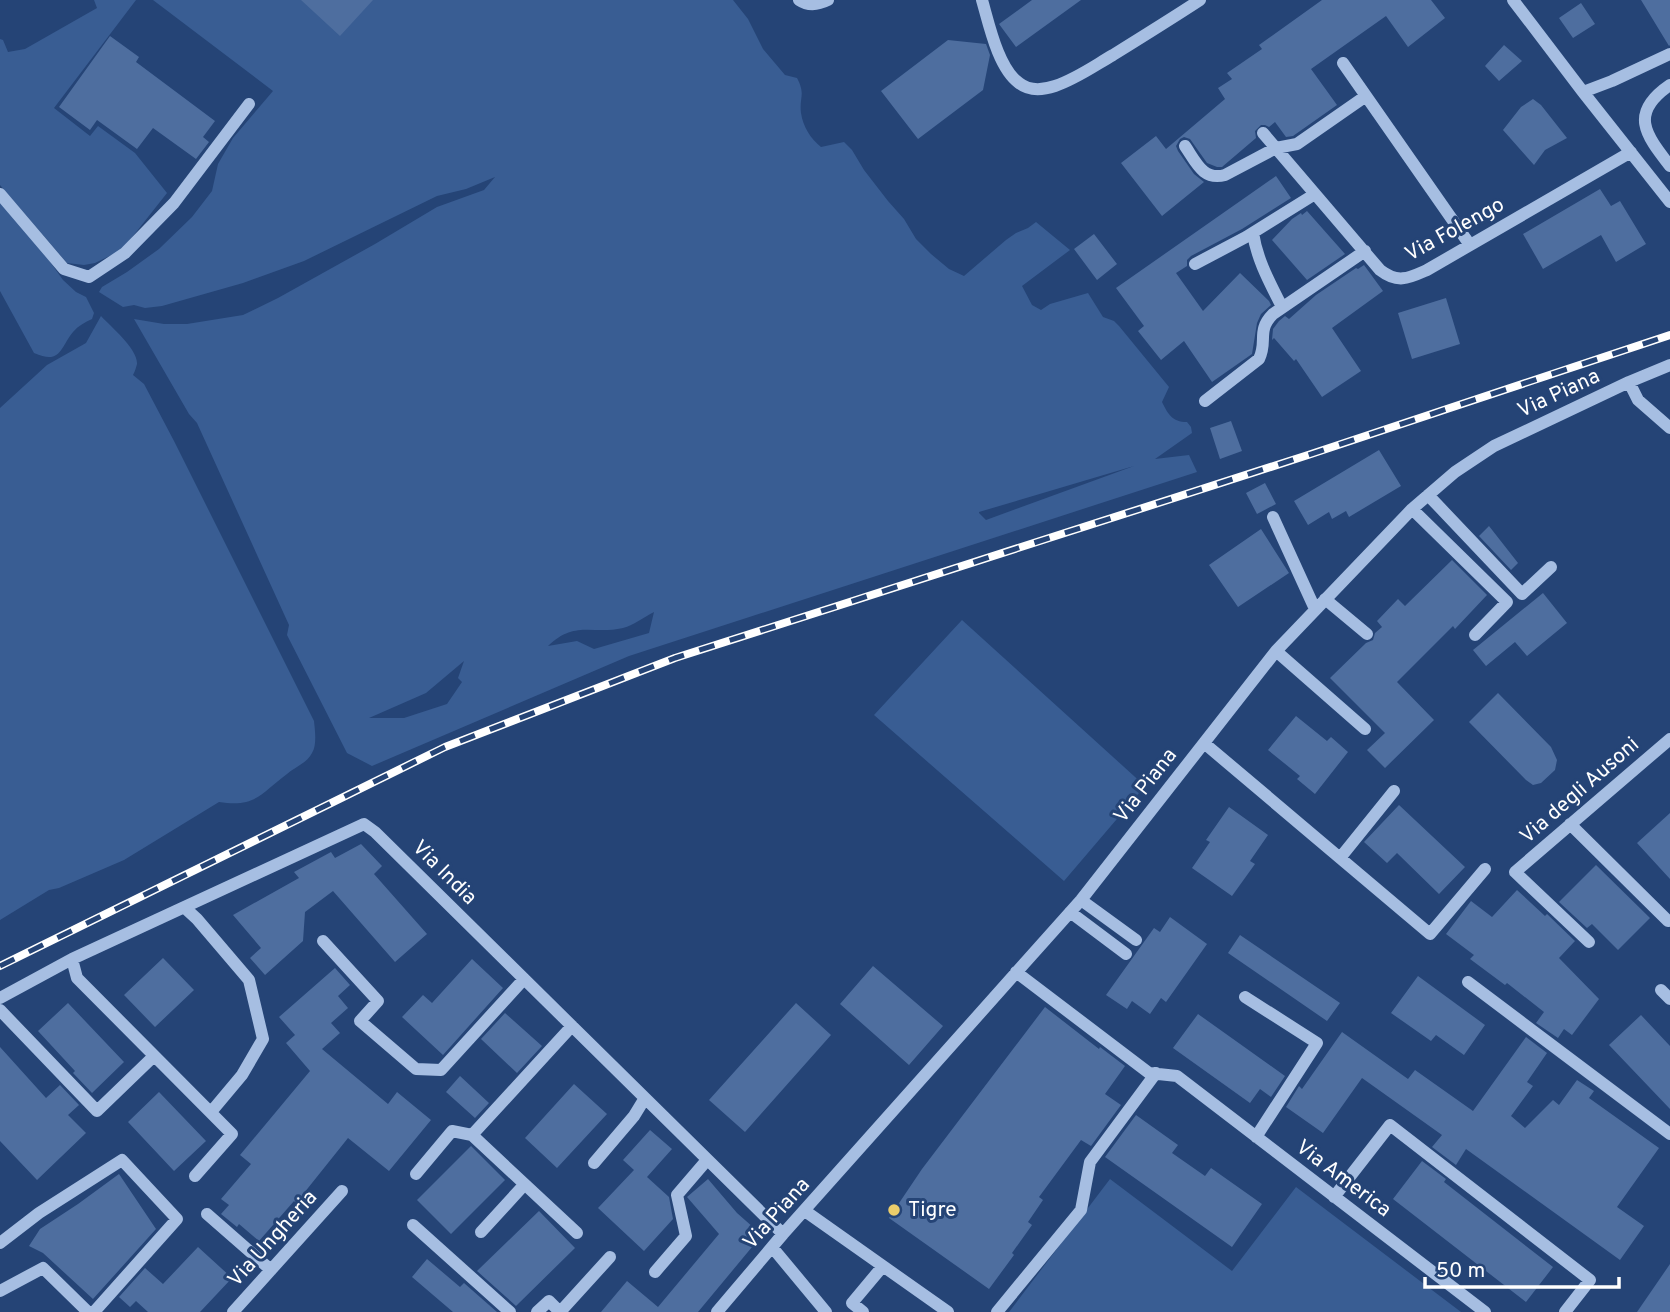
<svg xmlns="http://www.w3.org/2000/svg" width="1670" height="1312" font-family="Overpass,sans-serif">
  <style>
    .green { fill: #395d93; fill-rule: evenodd }
    .building { fill: #4e6e9f }
    .lines { fill: none; stroke-linecap: round; stroke-linejoin: round }
    .minor { stroke: #a6bee2; stroke-width: 12 }
    .rail-casing { stroke: #fff; stroke-width: 8 }
    .rail { stroke: #254476; stroke-width: 5; stroke-dasharray: 16; stroke-linecap: butt }
    .poi-dot { fill: #ebcd6b; stroke: #254476; stroke-width: 2.5 }
    .labels { text-anchor: middle; dominant-baseline: central; stroke-width: 6; stroke-linejoin: round; paint-order: stroke }
    .street-label { font-size: 21px; fill: #fff; stroke: #254476 }
    .poi-label { font-size: 21px; fill: #fff; stroke: #254476; text-anchor: start }
  </style>
  <rect width="100%" height="100%" fill="#254476"/>
  <path class="green" d="M94 0H136L54 108 90 136 98 126 135 153 167 193 122 250 95 263 84 265 67 263 0 185V39L3 40 8 52 25 49 97 8Z
    M153 0H733L748 19 763 49 785 75 797 78C806 95 799 97 801 113 803 127 811 139 821 147L844 142 852 150 864 170 888 201 904 219 916 239 931 254 949 269 964 276 1006 240 1016 233 1028 228 1036 222 1070 250 1022 286 1032 305 1041 310 1050 304 1088 293 1103 317 1114 321 1119 326 1169 387 1162 402C1168 414 1172 422 1187 422L1191 427 1192 433 1155 459 1189 455 1197 472 629 656 372 766 347 753 287 635 289 625 197 423 189 414 134 319 164 324H187L243 315 278 298 375 244 437 207 484 190 495 177 466 189 437 196 304 261 243 283 162 306 145 308 134 305 123 307 99 292 102 287 127 272 159 249 192 217 212 191 218 164 233 138 273 91ZM1134 466 986 520 979 513V512ZM654 612 649 633 594 649 577 641 548 646C575 620 593 635 623 628 634 625 644 617 654 612ZM464 661 458 678 462 682 447 704 404 718H369L426 693Z
    M0 200 29 232 63 280 76 292 86 297 94 313 92 319C85 322 78 326 73 332 60 348 61 365 34 353L0 291Z
    M101 316C111 327 138 349 137 364 136 368 135 371 133 375L144 384 174 441 314 721C315 731 317 745 312 753 307 763 295 767 287 774 261 793 256 808 219 802L124 860 59 888 49 890 0 920V408L47 365 86 343Z
    M962 620 1145 786 1064 881 874 715Z
    M1110 1179 1232 1271 1296 1187 1461 1312H1009Z"/>
  <path class="building" d="M301 0H373L340 36Z
    M1032 0H1081L1016 47 999 24Z
    M1322 0H1431L1445 18 1408 47 1386 16 1311 69 1337 105 1293 136 1286 137 1275 122 1269 127 1265 125H1261L1255 131 1256 138 1222 167H1217L1207 163 1190 139 1184 137 1180 139 1176 146 1178 151 1194 174 1204 182 1162 216 1121 163 1156 136 1166 149 1225 99 1218 88 1232 79 1227 73 1262 49 1259 45Z
    M1641 0H1670V45L1669 46Z
    M1581 3 1595 24 1573 38 1559 18Z
    M110 36 139 57 136 62 215 121 203 137 209 142 196 159 153 128 137 149 97 120 90 130 59 107Z
    M948 40 986 44 990 55 983 90 918 139 881 91Z
    M1504 45 1522 61 1499 81 1485 66Z
    M1533 99 1541 105 1567 138 1545 150 1534 165 1503 130 1521 107Z
    M1276 176 1291 198 1242 229 1191 256 1187 260V266L1176 273 1203 311 1240 273 1269 301 1271 305 1261 314 1257 323 1252 354 1212 382 1184 341 1161 360 1138 331 1144 326 1116 288Z
    M1600 189 1611 206 1620 201 1646 244 1616 262 1601 235 1543 269 1523 234Z
    M1307 211 1345 254 1307 280 1272 240 1292 219 1301 213 1302 215Z
    M1094 234 1117 264 1097 280 1074 249Z
    M1364 265 1383 291 1332 328 1361 371 1322 397 1296 359 1294 361 1274 338 1272 340 1273 329 1279 321 1285 316 1289 319 1316 295 1356 268 1358 269Z
    M1446 298 1460 344 1412 359 1398 313Z
    M1231 421 1242 451 1220 459 1210 428Z
    M1379 450 1401 486 1349 517 1346 511 1332 519 1329 512 1308 525 1294 501Z
    M1265 483 1276 504 1257 514 1246 493Z
    M1489 526 1518 563 1511 570 1479 536Z
    M1261 529 1289 573 1238 607 1209 565Z
    M1452 560 1487 595 1455 629 1453 626 1397 682 1434 720 1385 768 1367 750 1385 733 1330 678 1366 643 1373 640 1375 633 1382 627 1377 621 1398 599 1405 606Z
    M1543 593 1567 623 1527 656 1515 642 1486 666 1473 650Z
    M1498 693 1551 747 1557 760 1555 770 1541 783 1533 785 1526 780 1469 722Z
    M1296 716 1327 741 1331 737 1348 752 1315 794 1297 779 1300 776 1268 750Z
    M1399 805 1465 867 1439 894 1397 853 1387 863 1364 842Z
    M1229 807 1268 835 1250 861 1255 864 1232 896 1192 868 1210 842 1206 840Z
    M1670 813V879L1637 843Z
    M361 844 382 866 374 874 427 934 395 962 333 891 305 912 303 941 265 975 250 958 261 948 233 915 299 878 294 872 331 852 335 858Z
    M1596 865 1650 918 1618 950 1592 924 1587 928 1559 902Z
    M1517 890 1545 916 1547 914 1575 941 1559 958 1599 999 1572 1035 1564 1029 1558 1038 1536 1023 1544 1012 1507 983 1505 985 1470 959 1474 955 1446 934 1471 901 1492 917Z
    M1170 917 1207 944 1166 1002 1161 998 1150 1014 1132 1001 1127 1009 1106 995 1154 928 1160 932Z
    M1240 935 1340 1003 1327 1021 1228 953Z
    M163 958 194 990 155 1027 124 995Z
    M472 959 503 988 443 1055 402 1017 423 995 432 1003Z
    M873 966 943 1026 909 1065 840 1004Z
    M335 968 350 985 338 996 348 1008 331 1023 340 1033 322 1049 388 1104 397 1092 431 1120 389 1171 348 1138 296 1203 294 1201 259 1241 239 1224 237 1227 221 1214 229 1205 221 1199 251 1164 240 1155 310 1071 286 1043 295 1035 279 1017Z
    M1418 976 1485 1025 1464 1055 1436 1035 1431 1041 1391 1013Z
    M68 1003 124 1062 92 1093 73 1073 75 1071 38 1031Z
    M796 1003 831 1035 745 1132 709 1100Z
    M1045 1007 1099 1049 1100 1047 1125 1066 1105 1094 1121 1105 1091 1146 1081 1140 1039 1197 1043 1200 1028 1222 1032 1225 1012 1253 1014 1255 989 1289 889 1218 922 1169Z
    M505 1013 542 1046 517 1073 481 1039Z
    M1198 1014 1285 1076 1271 1097 1260 1089 1250 1103 1173 1048Z
    M1641 1015 1670 1046V1109L1609 1045Z
    M1342 1032 1408 1079 1415 1070 1473 1111 1526 1037 1547 1053 1527 1082 1533 1086 1511 1116 1525 1128 1553 1100 1559 1105 1577 1080 1594 1091 1589 1098 1659 1148 1617 1207 1644 1226 1620 1260 1466 1149 1456 1165 1432 1147 1442 1135 1362 1078 1323 1133 1286 1107 1299 1086 1302 1089Z
    M0 1047 46 1098 60 1085 79 1105 68 1115 86 1133 37 1180 0 1141Z
    M460 1076 489 1103 475 1118 446 1092Z
    M574 1084 607 1114 557 1168 525 1138Z
    M159 1092 206 1141 174 1171 128 1122Z
    M1136 1115 1178 1145 1172 1153 1205 1176 1211 1168 1262 1204 1232 1247 1105 1157Z
    M650 1130 672 1149 647 1177 669 1197 673 1219 644 1251 598 1208 634 1170 623 1160Z
    M471 1146 505 1180 451 1234 417 1200Z
    M1422 1161 1446 1179 1444 1182 1553 1267 1526 1302 1393 1199Z
    M119 1174 156 1229 93 1299 43 1253 29 1246 40 1229 78 1204Z
    M708 1179 737 1213 762 1235 698 1312H601L627 1281 658 1307 719 1234 687 1197Z
    M539 1211 575 1248 516 1306 477 1271Z
    M198 1247 232 1278 200 1312H148L136 1301 130 1307 119 1297 145 1268 163 1284Z
    M427 1259 460 1287 464 1283 497 1312H453L412 1277Z
    M1670 1264V1312H1637Z"/>
  <g class="lines">
    <path class="minor" d="M799 0C808 6 818 5 828 0
      M982 0C989 24 998 68 1019 83 1029 91 1043 90 1055 86 1076 79 1094 66 1113 55 1142 37 1171 19 1200 0
      M1513 0 1583 92 1670 202
      M1343 63 1470 245
      M1670 85C1629 113 1645 134 1670 166
      M1583 92 1612 81 1670 54
      M1263 133 1380 270C1398 284 1409 278 1427 270L1631 152
      M1185 146C1196 162 1203 181 1225 175L1276 148 1297 144 1366 96
      M0 194 64 269 89 277 125 253 174 203 249 104
      M1253 233C1257 260 1270 283 1282 307
      M1195 264 1246 237 1315 194
      M1629 382 1638 400 1670 428
      M1205 401 1259 359C1268 341 1256 331 1273 314L1365 251
      M1428 495 1522 594 1551 567
      M1412 509 1507 602 1475 635
      M1273 517 1315 609
      M1325 599 1367 634
      M1276 651 1365 729
      M1204 743 1430 934 1485 869
      M1570 824 1668 921
      M1340 858 1394 791
      M1081 900 1136 940
      M185 908 197 919 249 980 263 1039 242 1075 211 1112
      M1070 912 1126 954
      M323 941 378 1001 360 1021 416 1069 441 1070 524 979
      M1589 942 1515 872 1670 739
      M72 959 77 978 232 1134 195 1176
      M1016 972 1149 1073 1177 1076 1485 1312
      M1468 982 1670 1134
      M1661 990 1670 999
      M1245 997 1317 1043 1256 1137
      M0 998 72 959 364 824 375 832 783 1234
      M0 1010 97 1111 154 1056
      M572 1026 472 1135 577 1233
      M594 1163 634 1116 645 1098
      M416 1174 452 1131 472 1135
      M1334 1197 1390 1125 1590 1280 1565 1312
      M805 1211 948 1312
      M207 1214 271 1270
      M413 1225 510 1312
      M481 1232 524 1185
      M0 1243 39 1213 122 1160 177 1219 94 1312
      M772 1247 826 1312
      M655 1272 686 1236 677 1195 707 1160
      M0 1291 43 1268 88 1312
      M233 1312 342 1191
      M537 1312 549 1301 560 1312
      M560 1312 610 1257
      M717 1312 783 1234 1081 900 1276 651 1412 509 1455 472 1494 446 1629 382 1670 365
      M863 1312 852 1303 883 1266
      M997 1312 1081 1210 1090 1162 1156 1073"/>
    <g class="rail-casing">
      <path id="rail" d="M0 966 445 747 675 658 1308 455 1670 335"/>
    </g>
    <use href="#rail" class="rail"/>
  </g>
  <circle class="poi-dot" cx="894" cy="1210" r="7"/>
  <g class="labels">
    <g class="street-label">
      <text transform="translate(1455 230) rotate(-29)">Via Folengo</text>
      <text transform="translate(1559 394) rotate(-25)">Via Piana</text>
      <text transform="translate(1146 786) rotate(-52)">Via Piana</text>
      <text transform="translate(1580 791) rotate(-41)">Via degli Ausoni</text>
      <text transform="translate(444 873) rotate(45)">Via India</text>
      <text transform="translate(1343 1179) rotate(37)">Via America</text>
      <text transform="translate(777 1214) rotate(-48)">Via Piana</text>
      <text transform="translate(273 1239) rotate(-48)">Via Ungheria</text>
    </g>
    <g class="poi-label">
      <text x="908" y="1210">Tigre</text>
    </g>
  </g>
  <path d="M1425 1277v10h194v-10" fill="none" stroke="#ffffff" stroke-width="3.5"/>
  <text x="1436" y="1277" font-size="21" fill="#ffffff" stroke="#254476" stroke-width="5" paint-order="stroke">50 m</text>
</svg>
